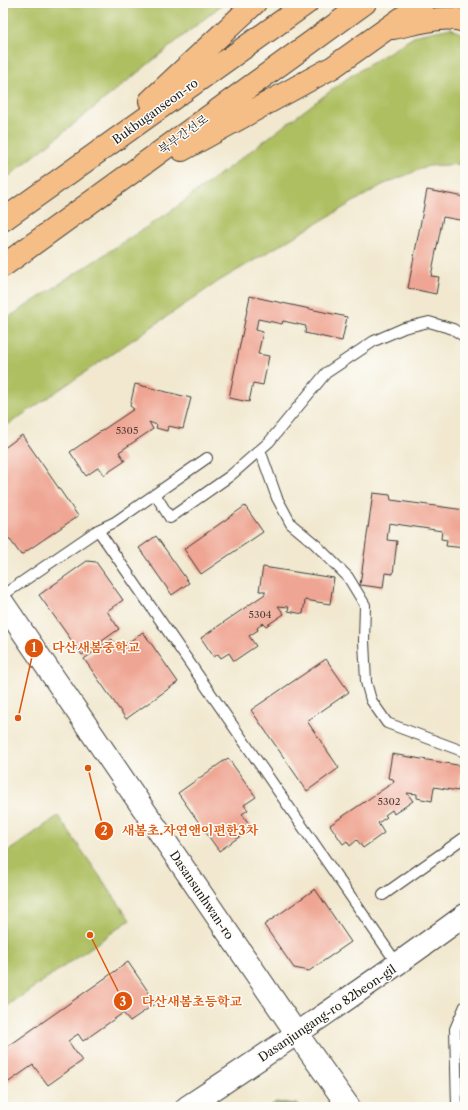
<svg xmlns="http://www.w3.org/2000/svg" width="468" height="1110" font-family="'Libre Caslon Text','Noto Serif KR',serif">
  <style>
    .green { fill: #aebf62; stroke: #656e3f }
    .forest { fill: #8aa658; stroke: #53613a }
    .building { fill: #efa593 }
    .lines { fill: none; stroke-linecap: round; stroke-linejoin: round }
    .service-casing { stroke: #3c3b37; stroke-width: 12 }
    .tertiary-casing { stroke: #3c3b37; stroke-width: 24 }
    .trunk-casing { stroke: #3c3b37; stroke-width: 24 }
    .service { stroke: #fff; stroke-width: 10 }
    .tertiary { stroke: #fff; stroke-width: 22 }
    .trunk { stroke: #f6be87; stroke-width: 22 }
    .labels { text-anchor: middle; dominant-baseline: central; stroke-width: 3; stroke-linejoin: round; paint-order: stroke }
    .number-label { font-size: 10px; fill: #513e3a }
    .street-label { font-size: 12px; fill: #1c1c1c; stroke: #fdfcf7 }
    .leader { fill: none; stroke: #de560d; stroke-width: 1.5 }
    .callout-dot { fill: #de560d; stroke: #fdfcf7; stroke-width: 1.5 }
    .mark-label { font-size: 12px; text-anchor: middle; font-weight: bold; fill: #fff }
    .callout-label { font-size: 13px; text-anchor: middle; font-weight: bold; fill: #de560d; stroke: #fdfcf7; stroke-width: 3; stroke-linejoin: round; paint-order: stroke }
  </style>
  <rect width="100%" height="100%" fill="#fdfcf7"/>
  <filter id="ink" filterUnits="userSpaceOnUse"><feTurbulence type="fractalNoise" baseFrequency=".025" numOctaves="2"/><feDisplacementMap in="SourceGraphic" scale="8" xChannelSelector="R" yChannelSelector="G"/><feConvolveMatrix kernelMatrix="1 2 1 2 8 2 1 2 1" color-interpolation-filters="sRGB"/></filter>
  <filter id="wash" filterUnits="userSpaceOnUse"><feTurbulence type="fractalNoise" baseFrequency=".012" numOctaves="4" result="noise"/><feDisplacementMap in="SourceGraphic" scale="16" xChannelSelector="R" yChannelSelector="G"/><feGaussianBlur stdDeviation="0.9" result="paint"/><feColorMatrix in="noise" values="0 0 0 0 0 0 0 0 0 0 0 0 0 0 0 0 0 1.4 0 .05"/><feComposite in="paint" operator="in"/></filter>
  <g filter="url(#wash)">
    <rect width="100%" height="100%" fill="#f1e8cf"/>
    <path class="green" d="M3 3H224L3 181Z
      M451 28 465 36V164L428 166 382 185 219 281 3 428V321L171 211 349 77 417 35Z
      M58 816 130 920 3 1009V855Z"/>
    <path class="forest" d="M276 1102 298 1104 300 1107H269Z"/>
    <g id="blocks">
      <path class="building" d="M427 190 465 197V221L443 217 431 276 439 277 436 294 408 288Z
        M250 296 347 317 342 341 305 333 306 326 283 321 282 324 258 319 256 330 263 332 258 354 269 356 263 385 253 383 249 402 229 398Z
        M135 384 191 398 183 429 168 426 167 431 156 428 157 425 149 422 153 429 119 452 125 461 104 475 99 467 86 476 70 452 134 409 130 406Z
        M22 435 78 516 21 555 3 530V449Z
        M373 493 390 495 391 500 465 510V548L446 546 447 540 441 539 442 531 389 523 387 540 397 541 393 574 385 573 383 588 360 585Z
        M245 506 263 532 201 574 184 549Z
        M156 536 189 583 172 595 139 548Z
        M87 561 96 562 123 600 107 611 119 629 82 655 39 595Z
        M263 567 334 578 330 604 305 600 303 614 288 611 289 607 278 606 284 614 266 626 263 623 257 628 258 630 249 636 256 646 234 661 229 653 221 658 218 654 214 657 201 638 265 594V591H259Z
        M143 632 178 682 126 719 84 659 112 639 119 649Z
        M326 659 349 692 307 721 339 768 307 791 251 710Z
        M392 754 463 766 458 791 434 787 432 801 417 798V794L407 793 413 801 394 814 392 810 385 815 387 817 378 823 384 833 363 848 357 840 350 846 347 841 343 844 330 825 394 782 393 779 388 778Z
        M228 758 256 797 244 805 248 810 242 814 252 828 219 851 178 793Z
        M315 889 351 942 309 971 294 968 264 925Z
        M128 962 156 1003 130 1021 123 1013 83 1041 78 1034 68 1041 82 1061 48 1085 33 1065 3 1086V1050Z"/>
    </g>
  </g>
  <g filter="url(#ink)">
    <use href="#blocks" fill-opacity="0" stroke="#3c3b37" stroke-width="1"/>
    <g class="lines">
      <g class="service-casing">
        <path id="service" d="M260 450 277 498 291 524 315 544 348 577 365 605 364 641 366 682 371 700 387 723 465 752
          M155 494 170 518 230 476 269 442 326 373 374 341 404 328 429 322 453 329 465 337
          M98 530 115 522 207 458
          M3 595 98 530 398 965
          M383 895 465 837
          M457 1107 455 1029 465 1006"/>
      </g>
      <g class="tertiary-casing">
        <path id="tertiary" d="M3 603 297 1034 349 1107
          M187 1107C281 1045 374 982 465 915"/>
      </g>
      <g class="trunk-casing">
        <path id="trunk" d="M393 28C414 24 444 14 465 21
          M150 101 255 3
          M182 150 333 67 423 3
          M3 220 307 3
          M3 266 365 3"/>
      </g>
      <use href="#service" class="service"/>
      <use href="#tertiary" class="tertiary"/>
      <use href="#trunk" class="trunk"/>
    </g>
  </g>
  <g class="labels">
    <g class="number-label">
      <text x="127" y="430">5305</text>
      <text x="260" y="614">5304</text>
      <text x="389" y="801">5302</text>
    </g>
    <g class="street-label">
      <text transform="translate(155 111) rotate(-36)">Bukbuganseon-ro</text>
      <text transform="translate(183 134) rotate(-36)">북부간선로</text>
      <text transform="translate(202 895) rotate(56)">Dasansunhwan-ro</text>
      <text transform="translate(327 1013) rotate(-34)">Dasanjungang-ro 82beon-gil</text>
    </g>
  </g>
  <path class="leader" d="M18 718L34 648M88 768L104 831M90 935L123 1001"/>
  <g class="callout-dot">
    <circle cx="18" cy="718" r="4"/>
    <circle cx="88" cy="768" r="4"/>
    <circle cx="90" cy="935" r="4"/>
    <circle cx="34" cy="648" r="10"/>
    <circle cx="104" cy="831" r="10"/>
    <circle cx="123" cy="1001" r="10"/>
  </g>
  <g class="mark-label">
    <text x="34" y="652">1</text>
    <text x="104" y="835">2</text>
    <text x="123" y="1006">3</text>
  </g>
  <g class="callout-label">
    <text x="96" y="652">다산새봄중학교</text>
    <text x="190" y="835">새봄초.자연앤이편한3차</text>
    <text x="192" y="1006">다산새봄초등학교</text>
  </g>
  <rect width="468" height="1110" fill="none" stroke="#fdfcf7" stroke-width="16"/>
</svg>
